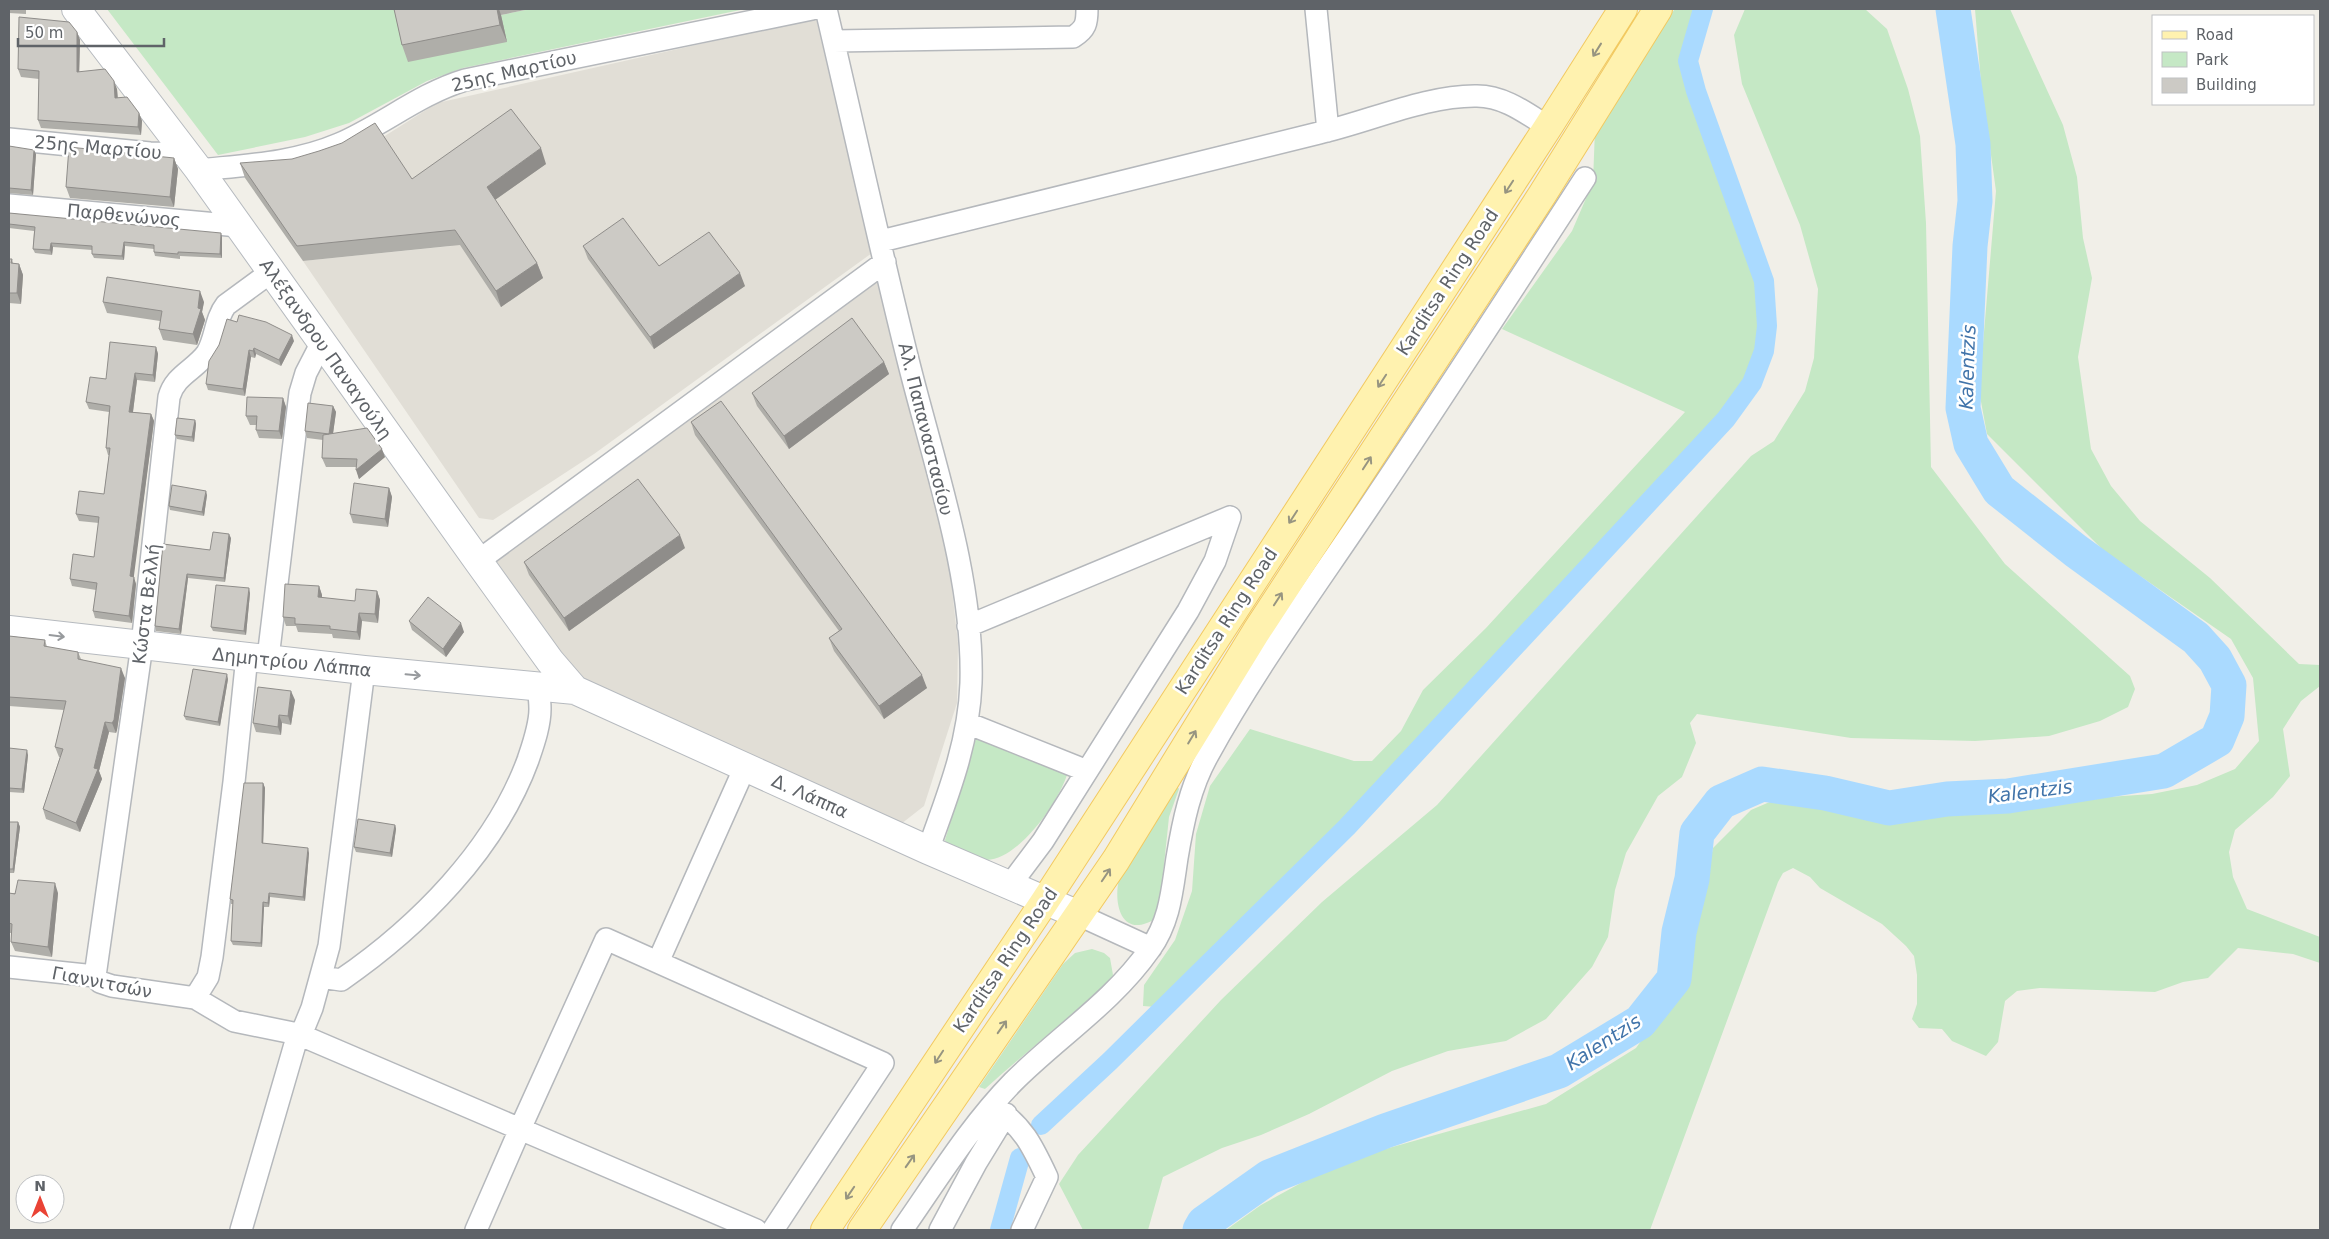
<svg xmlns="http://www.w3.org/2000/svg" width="2329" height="1239" font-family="'DejaVu Sans',sans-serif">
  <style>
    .education { fill: #e1ded6 }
    .green { fill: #c5e8c5 }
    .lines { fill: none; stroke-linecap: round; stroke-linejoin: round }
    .canal { stroke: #aadaff; stroke-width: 20 }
    .river { stroke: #aadaff; stroke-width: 35 }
    .street-casing { stroke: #b5b8bc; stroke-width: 24 }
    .secondary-casing { stroke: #b6babf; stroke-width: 30 }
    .primary-casing { stroke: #f2c960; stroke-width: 30 }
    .street { stroke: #fff; stroke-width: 21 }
    .secondary { stroke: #fff; stroke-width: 28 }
    .primary { stroke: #fff2af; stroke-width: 28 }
    .wall { fill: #afaea9 }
    .shaded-wall { fill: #8f8d8a }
    .building { fill: #cccac5; stroke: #8f8d8a }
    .oneway { stroke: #979581 }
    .oneway2 { stroke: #979a9d }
    .labels { text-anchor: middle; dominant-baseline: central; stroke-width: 5; stroke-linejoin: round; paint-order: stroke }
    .street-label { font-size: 18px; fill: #5f6368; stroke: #fff }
    .water-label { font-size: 19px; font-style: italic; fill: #4174aa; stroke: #fff }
  </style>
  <rect width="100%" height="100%" fill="#f1efe8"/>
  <path class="education" d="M816 18 872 253 594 454 493 520 479 518 303 261 452 246 380 139 437 103Z
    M879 281 949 563 958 643 957 703 924 806 901 824 582 680 495 563Z"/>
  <path class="green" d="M107 9H397L506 42 501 15 530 9H745L463 68 427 81 349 123 305 137 218 155Z
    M1675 9H1692L1694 12 1684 64 1760 282 1761 325 1758 348 1743 386 1710 431 1338 826 1156 1007 1143 1006 1144 985 1175 940 1192 891 1196 834 1210 786 1250 729 1354 761H1372L1401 731 1423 690 1486 628 1685 412 1502 329 1572 231 1593 182 1595 129 1660 27Z
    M1745 9H1865L1887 29 1908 89 1920 136 1926 223 1931 467 2005 564 2130 676 2135 689 2128 707 2100 721 2049 736 1975 741 1851 738 1697 714 1690 723 1696 743 1682 777 1658 796 1626 853 1615 890 1608 937 1592 967 1546 1019 1506 1041 1448 1051 1392 1071 1309 1114 1261 1135 1222 1148 1163 1177 1148 1230H1083L1059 1184 1078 1155 1221 1000 1322 902 1437 805 1751 456 1774 441 1805 391 1814 358 1818 289 1800 225 1742 84 1734 35Z
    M1975 9H2010L2063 125 2077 177 2083 238 2092 278 2078 357 2091 449 2111 486 2140 521 2210 578 2299 664 2320 665V686L2301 701 2283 729 2290 776 2273 797 2235 830 2229 852 2233 877 2247 909 2320 937V963L2293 954 2238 948 2208 978 2183 982 2155 992 2040 988 2017 991 2005 1001 1998 1042 1986 1056 1952 1041 1942 1029 1919 1028 1912 1019 1917 1004V975L1914 956 1906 946 1882 924 1820 888 1810 877 1793 868 1783 873 1778 882 1650 1230H1226L1261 1205 1339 1162 1546 1104 1636 1048 1683 983 1713 848 1751 810 1779 798 1821 805 1868 817 2035 802 2152 794 2197 785 2235 769 2259 741 2253 678 2231 639 2104 551 1987 434 1979 391 1996 191 1981 83Z
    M978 732 1069 768C1063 797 1020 859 987 860 975 861 959 851 947 846L945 840Z
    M1177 786 1179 789 1169 817 1160 903 1155 919C1122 939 1113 905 1119 879Z
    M1092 949 1104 953 1110 958 1113 975 1111 981C1069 1018 1026 1052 985 1089L979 1087 1063 964 1075 953Z"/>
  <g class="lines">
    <path class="canal" d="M1041 1125 1110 1061 1347 827 1726 419 1752 383 1764 351 1767 326 1764 281 1696 91 1688 61 1703 9
      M1000 1230 1020 1158"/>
    <path class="river" d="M1200 1230 1204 1223 1269 1177 1385 1131 1559 1071 1640 1022 1674 979 1679 932 1692 879 1697 833 1721 802 1762 784 1825 793 1889 808 1947 799 2008 796 2164 771 2217 740 2227 716 2229 685 2215 659 2196 638 2076 551 1999 490 1971 444 1963 408 1970 246 1975 201 1973 144 1953 9"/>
    <g class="street-casing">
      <path id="street" d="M826 9C854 128 880 249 910 368 935 467 974 580 971 683 969 742 948 795 928 850
        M1316 9 1328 131
        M834 41 1073 37C1086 29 1087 23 1087 9
        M9 139 150 153 187 154
        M199 170C246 165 295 163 339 144 383 125 419 94 465 80L812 9
        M9 205 239 226
        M881 241C1027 205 1173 169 1319 133 1368 122 1427 95 1477 96 1504 96 1526 113 1548 127
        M478 561 885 262
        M968 626 1230 517
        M268 658 300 393 306 373 321 344
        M967 723 1087 771
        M1010 885 1043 841 1188 611 1215 561 1230 517
        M1079 915 1151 948
        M658 962 745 767
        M9 967 95 976 100 982 112 986 195 998 234 1021 298 1034 303 1030 312 1008 329 946 364 670
        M95 976 142 645 169 397C175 375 195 370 207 353 216 338 215 319 226 305L271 272
        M321 977 341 980C418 927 495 850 528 760 533 745 540 726 540 709 540 701 539 694 538 686
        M195 998 208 977 212 957 234 782 247 656
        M993 1106C1023 1126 1032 1145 1047 1177L1022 1230
        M241 1230 298 1034 520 1129 606 939 883 1063 773 1230
        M476 1230 520 1129 756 1230
        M902 1230C937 1180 970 1126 1013 1082 1058 1037 1113 1002 1150 949 1170 921 1172 891 1177 858 1183 822 1190 787 1208 755 1256 668 1316 586 1371 504 1444 396 1514 287 1585 178
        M940 1230 976 1163 1006 1114"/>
    </g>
    <g class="secondary-casing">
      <path id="secondary" d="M76 9 199 170 478 561 550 661 575 690
        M9 630 364 670 575 690 928 850 1079 915"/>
    </g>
    <g class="primary-casing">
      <path id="primary" d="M825 1230 1045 901 1548 127 1623 9
        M862 1230 1116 860 1256 632 1542 195 1658 9"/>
    </g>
    <use href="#street" class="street"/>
    <use href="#secondary" class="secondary"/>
    <use href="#primary" class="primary"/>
  </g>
  <path class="wall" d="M9 9H26V14L9 13Z
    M394 9H530L501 15 507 42 408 62 402 45Z
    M77 32 80 40 79 72 117 89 118 98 139 113 142 121 141 135 41 128 38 120 39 79 21 77 18 69Z
    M9 146 36 154 33 195 9 193Z
    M174 158 178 169 174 207 70 198 66 187Z
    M240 163 412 179 546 164 495 200 537 263 543 278 501 307 460 245 303 261 245 178Z
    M9 213 222 237V258L180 256V259L155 256 154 252V249L125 246 124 260 94 258 92 254V250L53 247 52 255 35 253 33 249 34 231 9 228Z
    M583 246 659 266 745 286 654 349 588 259Z
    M9 259H12L13 263 19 264 23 275 21 304 9 303Z
    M103 302H204L202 312 205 320 197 345 163 340 159 329 160 321 107 313Z
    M294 341 281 366 256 354 255 358 251 357 245 396 208 390 206 384 219 345Z
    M156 347 158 354 155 382 137 380 133 412 151 414 154 421 133 577 136 584 132 623 95 618 93 611 96 590 72 586 70 579 94 557 99 523 79 521 76 514 104 494 109 455H108L106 448 109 412 89 409 86 402 106 379Z
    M884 362 889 374 789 449 757 406 752 393Z
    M283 398 286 407 282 439 259 438 256 430V425H250L246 416Z
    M333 406 336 412 333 433 385 457 359 479 356 467H326L322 458 323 440 307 438 305 431Z
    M195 420 196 424 194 442 177 439 175 435Z
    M691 422 927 688 884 719 834 651 829 638 839 631 695 435Z
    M389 488 392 497 388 527 353 523 350 514Z
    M207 495 204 516 170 510 169 506Z
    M231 538 225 582 188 578 181 634 156 631 155 626 163 544 210 550Z
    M685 548 569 631 529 575 524 562Z
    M319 586 322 595V598L355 601 377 591 380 600 378 623 362 621 360 640 333 638 332 634 298 632 296 626H286L283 617Z
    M250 593 246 635 213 631 211 627Z
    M409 621 464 632 446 657 412 630Z
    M9 636 45 640 47 647 78 652 81 659 125 678 117 730 116 733 109 732 99 771 102 779 80 832 46 819 43 809 60 757H59L55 747 64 710 9 706Z
    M228 679 220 726 186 720 184 716Z
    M295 700 291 725 282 723 281 735 256 732 253 723Z
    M9 748 28 755 24 793 9 792Z
    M263 783 265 788 263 843 309 853 305 901 270 897 269 907H264L262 947 233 945 231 941 233 904H231L230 899Z
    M9 822H18L20 827 14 873H9Z
    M395 825 396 829 392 857 356 852 354 847Z
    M9 893H58L52 957 15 951 11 942 12 933H9Z"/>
  <path class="shaded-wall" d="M497 9H499L501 15 507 42 500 25Z
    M77 32 80 40 79 80 77 72Z
    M114 81 117 89 118 106 115 98Z
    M139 113 142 121 141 135 138 127Z
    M541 148 546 164 492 202 487 187Z
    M34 150 36 154 33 195 31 190Z
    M174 158 178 169 174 207 170 197Z
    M221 233 222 237V258L220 254Z
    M124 242 125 246 124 260 122 256Z
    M51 243 53 247 52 255 50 250Z
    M537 263 543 278 501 307 496 291Z
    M19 264 23 275 21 304 17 293Z
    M740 273 745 286 654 349 650 337Z
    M200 291 204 302 202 312 205 320 197 345 193 334Z
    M292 335 294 341 281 366 279 360Z
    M156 347 158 354 155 382 153 375Z
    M254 348 256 354 255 358 253 351Z
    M249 350 251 357 245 396 243 389Z
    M884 362 889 374 789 449 784 436Z
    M135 373 137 380 132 419 129 412Z
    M283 398 286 407 282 439 279 431Z
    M333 406 336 412 332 441 329 434Z
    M151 414 154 421 133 583 130 576Z
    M195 420 196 424 194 442 192 437Z
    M382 449 385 457 359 479 356 470Z
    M389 488 392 497 388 527 385 519Z
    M206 491 207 495 204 516 202 512Z
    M229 534 231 538 225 582 224 578Z
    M680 535 685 548 569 631 564 618Z
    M187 574 188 578 181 634 179 629Z
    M134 577 136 584 132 623 129 616Z
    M319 586 322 595V606L318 597Z
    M249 588 250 593 246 635 244 631Z
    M377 591 380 600 378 623 375 614Z
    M359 613 362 621 360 640 357 632Z
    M461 623 464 632 446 657 443 649Z
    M121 668 125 678 117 730 116 733 112 723Z
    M227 674 228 679 220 726 218 722Z
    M922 675 927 688 884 719 879 706Z
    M291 691 295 700 291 725 288 716Z
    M279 715 282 723 281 735 278 727Z
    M105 722 109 732 99 771 102 779 80 832 76 823 94 768Z
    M27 750 28 755 24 793 22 789Z
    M263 783 265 788 263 848 262 843Z
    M18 822 20 827 14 873 13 869Z
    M395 825 396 829 392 857 390 853Z
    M308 848 309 853 305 901 303 897Z
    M55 883 58 893 52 957 48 947Z
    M269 893 270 897 269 907 268 903Z
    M263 902 264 907 262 947 261 943Z"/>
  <path class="building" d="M394 9H497L500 25 402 45Z
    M19 17 69 22 77 32V72L105 69 114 81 115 98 127 97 139 113 138 127 38 120 39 71 18 69Z
    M511 109 541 148 487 187 537 263 496 291 455 230 297 246 240 163 292 159 319 151 342 143 375 123 412 179Z
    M9 146 34 150 31 190 9 188Z
    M69 147 174 158 170 197 66 187Z
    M9 213 221 233 220 254 178 252V254L154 252V245L124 242 122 256 92 254V246L51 243 50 250 33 249 35 227 9 224Z
    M623 218 659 266 709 232 740 273 650 337 583 246Z
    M9 259H12L11 263 19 264 17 293H9Z
    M107 277 200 291 198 308 201 309 193 334 159 329 162 311 103 302Z
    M239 315 266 322 292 335 279 360 254 348 253 351 249 350 243 389 206 384 209 361 219 345 227 319 237 322Z
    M852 318 884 362 784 436 752 393Z
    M110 342 156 347 153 375 135 373 129 412 151 414 130 576 134 577 129 616 93 611 97 583 70 579 73 554 94 557 99 517 76 514 79 491 104 494 110 448H106L110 406 86 402 90 377 106 379Z
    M247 397 283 398 279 431 256 430 257 416H246Z
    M721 401 922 675 879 706 829 638 842 629 691 422Z
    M308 403 333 406 329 434 305 431Z
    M177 418 195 420 192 437 175 435Z
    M367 428 382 449 356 470 357 459 322 458 323 435Z
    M638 479 680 535 564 618 524 562Z
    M354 483 389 488 385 519 350 514Z
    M172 485 206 491 202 512 169 506Z
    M213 532 229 534 224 578 187 574 179 629 155 626 163 544 210 550Z
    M285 584 319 586 318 597 355 601 356 589 377 591 375 614 359 613 357 632 330 629V626L295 624V618L283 617Z
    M216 585 249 588 244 631 211 627Z
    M428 597 461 623 443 649 409 621Z
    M9 636 45 640 44 646 78 652V659L121 668 114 720 112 723 105 722 94 768 98 769 76 823 43 809 63 749 55 747 66 701 9 697Z
    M193 669 227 674 218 722 184 716Z
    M258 687 291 691 288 716 279 715 278 727 253 723Z
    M9 748 27 750 22 789 9 788Z
    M244 783H263L262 843 308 848 303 897 269 893 268 903 263 902 261 943 231 941 233 900 230 899Z
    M358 819 395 825 390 853 354 847Z
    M9 822H18L13 869H9Z
    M18 880 55 883 48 947 11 942 12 924 9 923V893L15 894Z"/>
  <defs><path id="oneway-shaft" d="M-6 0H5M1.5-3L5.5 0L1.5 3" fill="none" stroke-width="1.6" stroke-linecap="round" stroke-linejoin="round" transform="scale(1.25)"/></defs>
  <g class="oneway">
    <use href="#oneway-shaft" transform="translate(1597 50) rotate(122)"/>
    <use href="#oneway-shaft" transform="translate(1509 187) rotate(123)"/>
    <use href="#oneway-shaft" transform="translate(1382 381) rotate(123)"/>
    <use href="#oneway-shaft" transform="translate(1367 463) rotate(-57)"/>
    <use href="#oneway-shaft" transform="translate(1293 517) rotate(123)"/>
    <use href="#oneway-shaft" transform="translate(1278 599) rotate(-57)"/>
    <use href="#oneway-shaft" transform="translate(1192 737) rotate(-59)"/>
    <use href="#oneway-shaft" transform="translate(1106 875) rotate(-56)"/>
    <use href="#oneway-shaft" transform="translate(1002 1027) rotate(-55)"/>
    <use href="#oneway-shaft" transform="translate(939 1057) rotate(123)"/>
    <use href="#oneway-shaft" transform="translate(910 1161) rotate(-55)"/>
    <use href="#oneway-shaft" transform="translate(850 1193) rotate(124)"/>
  </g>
  <g class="oneway2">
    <use href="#oneway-shaft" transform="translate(57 636) rotate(7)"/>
    <use href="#oneway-shaft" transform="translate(413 675) rotate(5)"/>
  </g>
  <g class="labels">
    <g class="street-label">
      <text transform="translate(514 71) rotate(-13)">25ης Μαρτίου</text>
      <text transform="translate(98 147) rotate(5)">25ης Μαρτίου</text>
      <text transform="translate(124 215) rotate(5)">Παρθενώνος</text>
      <text transform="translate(1447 282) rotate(-57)">Karditsa Ring Road</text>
      <text transform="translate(326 349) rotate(55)">Αλέξανδρου Παναγούλη</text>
      <text transform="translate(926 429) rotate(76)">Αλ. Παπαναστασίου</text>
      <text transform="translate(146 604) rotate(-83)">Κώστα Βελλή</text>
      <text transform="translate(1226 621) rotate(-57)">Karditsa Ring Road</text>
      <text transform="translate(292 662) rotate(6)">Δημητρίου Λάππα</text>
      <text transform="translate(810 796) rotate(24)">Δ. Λάππα</text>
      <text transform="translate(1005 960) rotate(-56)">Karditsa Ring Road</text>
      <text transform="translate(102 982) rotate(11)">Γιαννιτσών</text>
    </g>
    <g class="water-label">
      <text transform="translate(1967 367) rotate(-88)">Kalentzis</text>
      <text transform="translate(2030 791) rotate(-7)">Kalentzis</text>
      <text transform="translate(1603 1042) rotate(-33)">Kalentzis</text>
    </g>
  </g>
  <rect width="2329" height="1239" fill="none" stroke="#5f6368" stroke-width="20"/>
  <rect x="2152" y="15" width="162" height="90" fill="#ffffff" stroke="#bfc1c3"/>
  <rect x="2162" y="31" width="25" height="8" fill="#fff2af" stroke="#bfc1c3"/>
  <text x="2196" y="40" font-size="15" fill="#5f6368">Road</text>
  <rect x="2162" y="52" width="25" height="15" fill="#c5e8c5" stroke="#bfc1c3"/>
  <text x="2196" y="65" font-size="15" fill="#5f6368">Park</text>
  <rect x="2162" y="78" width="25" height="15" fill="#cccac5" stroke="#bfc1c3"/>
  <text x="2196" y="90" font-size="15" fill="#5f6368">Building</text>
  <g transform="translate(40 1199)"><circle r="24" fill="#ffffff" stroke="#bfc1c3"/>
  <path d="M0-4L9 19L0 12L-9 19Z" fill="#ea4335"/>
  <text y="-8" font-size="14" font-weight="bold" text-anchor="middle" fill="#5f6368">N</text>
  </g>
  <path d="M18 38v8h146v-8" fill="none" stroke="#5f6368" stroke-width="2.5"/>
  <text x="25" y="38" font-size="15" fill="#5f6368" stroke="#ffffff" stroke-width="4" paint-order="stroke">50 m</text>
</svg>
